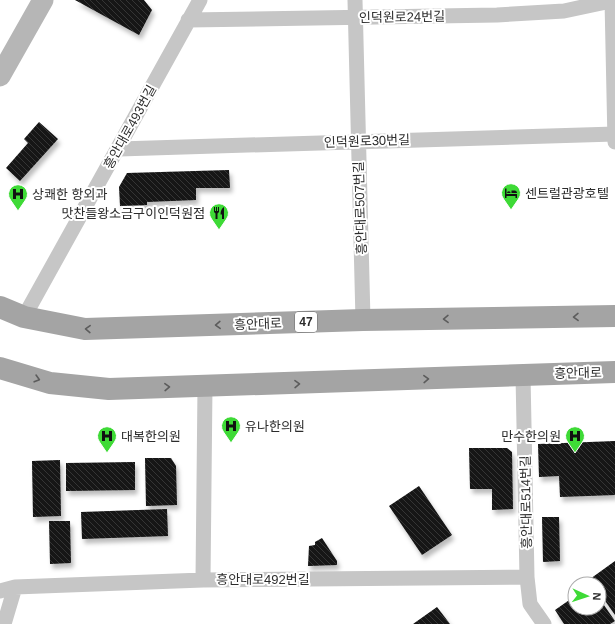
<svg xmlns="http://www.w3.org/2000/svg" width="615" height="624" font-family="Arial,'Noto Sans KR',sans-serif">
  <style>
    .building { fill: url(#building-back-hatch); filter: url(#shadow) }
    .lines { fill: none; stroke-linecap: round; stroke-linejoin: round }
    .street { stroke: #c6c6c6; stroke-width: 15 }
    .secondary { stroke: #b6b6b6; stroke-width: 21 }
    .primary { stroke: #a4a4a4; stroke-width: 22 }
    .oneway { stroke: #5c5c5c }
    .labels { text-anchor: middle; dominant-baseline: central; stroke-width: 4; stroke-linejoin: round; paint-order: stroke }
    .shield { fill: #fff; stroke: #6b6b6b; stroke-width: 1 }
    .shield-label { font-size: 12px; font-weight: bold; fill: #2c2c2c }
    .street-label { font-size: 13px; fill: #2c2c2c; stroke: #fff }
    .poi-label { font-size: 13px; fill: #2c2c2c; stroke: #fff; text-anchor: start }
  </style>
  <defs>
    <pattern id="building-back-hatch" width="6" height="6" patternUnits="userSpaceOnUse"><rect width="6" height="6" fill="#131313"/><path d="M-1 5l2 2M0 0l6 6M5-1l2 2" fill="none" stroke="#363636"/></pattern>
    <filter id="shadow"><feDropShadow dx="2.5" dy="4.5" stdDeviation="2" flood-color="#0004"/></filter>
  </defs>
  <rect width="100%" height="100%" fill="#fff"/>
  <path class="building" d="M75 0H144L152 10 139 35Z
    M39 122 58 139 20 181 6 168 28 143 24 139Z
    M229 170 230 188H196V200L147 202V205L120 206 119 187 127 173Z
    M615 441V495L560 497 559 476 539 477 538 444Z
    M469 448H507L512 452 513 509 492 510V489H470Z
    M145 458H171L176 466 177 505 146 506Z
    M60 460 61 516 33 517 32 461Z
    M135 462V490L66 491V463Z
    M419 486 452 535 422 555 389 506Z
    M167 509 168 536 82 539 81 512Z
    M542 517H559L560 561 543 562Z
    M49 521H70L71 563 50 564Z
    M322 538 337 561V565L308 566 309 546 315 545V542Z
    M615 561V615L599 592V584H593L590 579Z
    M575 596V608H599V598L615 621 610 624H564L555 610Z
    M437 607 450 624H413Z"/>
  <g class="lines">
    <path class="street" d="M355 0 363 320
      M612 0 615 142
      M188 20 497 15 564 11 615 0
      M119 149 615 134
      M24 317 200 0
      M523 375 527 577 530 604 544 624
      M203 580 205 386
      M0 591 15 587 203 580 527 577
      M4 624 15 587"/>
    <path class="secondary" d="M0 76 43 0"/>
    <path class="primary" d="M0 307 24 317 85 329 363 320 615 316
      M0 368 50 383 109 389 615 372"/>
  </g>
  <defs><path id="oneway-chevron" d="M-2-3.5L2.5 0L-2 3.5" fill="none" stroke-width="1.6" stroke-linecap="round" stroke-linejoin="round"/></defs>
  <g class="oneway">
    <use href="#oneway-chevron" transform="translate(576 317) rotate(179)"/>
    <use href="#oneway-chevron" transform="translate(446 319) rotate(179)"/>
    <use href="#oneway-chevron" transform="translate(218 325) rotate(178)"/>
    <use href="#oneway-chevron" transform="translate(88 329) rotate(-178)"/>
    <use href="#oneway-chevron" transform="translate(37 379) rotate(16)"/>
    <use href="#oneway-chevron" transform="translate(426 379) rotate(-2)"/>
    <use href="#oneway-chevron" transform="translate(297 384) rotate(-1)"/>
    <use href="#oneway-chevron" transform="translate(167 387) rotate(-2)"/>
  </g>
  <defs>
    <g id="hotel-pin" transform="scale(1)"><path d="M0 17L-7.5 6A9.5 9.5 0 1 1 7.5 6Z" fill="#3eda36" stroke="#fff"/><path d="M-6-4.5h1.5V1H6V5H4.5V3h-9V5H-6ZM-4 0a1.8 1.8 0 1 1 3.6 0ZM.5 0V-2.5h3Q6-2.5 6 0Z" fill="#111"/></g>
    <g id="hospital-pin" transform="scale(1)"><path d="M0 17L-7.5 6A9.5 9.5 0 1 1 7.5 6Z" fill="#3eda36" stroke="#fff"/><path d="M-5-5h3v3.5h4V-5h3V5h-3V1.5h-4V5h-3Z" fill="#111"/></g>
    <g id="restaurant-pin" transform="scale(1)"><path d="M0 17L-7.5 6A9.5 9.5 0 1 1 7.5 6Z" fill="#3eda36" stroke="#fff"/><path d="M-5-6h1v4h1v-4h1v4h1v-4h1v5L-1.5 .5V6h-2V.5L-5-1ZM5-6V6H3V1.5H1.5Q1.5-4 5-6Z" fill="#111"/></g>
  </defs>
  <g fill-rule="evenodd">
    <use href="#hotel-pin" x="511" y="193"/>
    <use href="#hospital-pin" x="18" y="194"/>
    <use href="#restaurant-pin" x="219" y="213"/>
    <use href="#hospital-pin" x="231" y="426"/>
    <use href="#hospital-pin" x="107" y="436"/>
    <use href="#hospital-pin" x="575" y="436"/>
  </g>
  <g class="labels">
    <rect class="shield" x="295" y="312" width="22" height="20" rx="3"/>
    <g class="shield-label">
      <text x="306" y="322">47</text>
    </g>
    <g class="street-label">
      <text transform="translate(402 17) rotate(-1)">인덕원로24번길</text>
      <text transform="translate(130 127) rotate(-61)">흥안대로493번길</text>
      <text transform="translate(367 141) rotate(-2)">인덕원로30번길</text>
      <text transform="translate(360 208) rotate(-92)">흥안대로507번길</text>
      <text transform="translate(258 324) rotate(-2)">흥안대로</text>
      <text transform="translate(578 373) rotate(-1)">흥안대로</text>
      <text transform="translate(526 502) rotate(-91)">흥안대로514번길</text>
      <text x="263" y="579">흥안대로492번길</text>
    </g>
    <g class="poi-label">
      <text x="525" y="193">센트럴관광호텔</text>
      <text x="32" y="194">상쾌한 항외과</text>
      <text x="205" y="213" text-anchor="end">맛찬들왕소금구이인덕원점</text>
      <text x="245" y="426">유나한의원</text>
      <text x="121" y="436">대복한의원</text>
      <text x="561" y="436" text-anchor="end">만수한의원</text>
    </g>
  </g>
  <g transform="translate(587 596) rotate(93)"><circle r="19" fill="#ffffff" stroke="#ababab"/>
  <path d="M0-3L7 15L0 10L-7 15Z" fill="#3eda36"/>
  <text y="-6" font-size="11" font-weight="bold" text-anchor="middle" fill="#2c2c2c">N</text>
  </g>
</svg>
